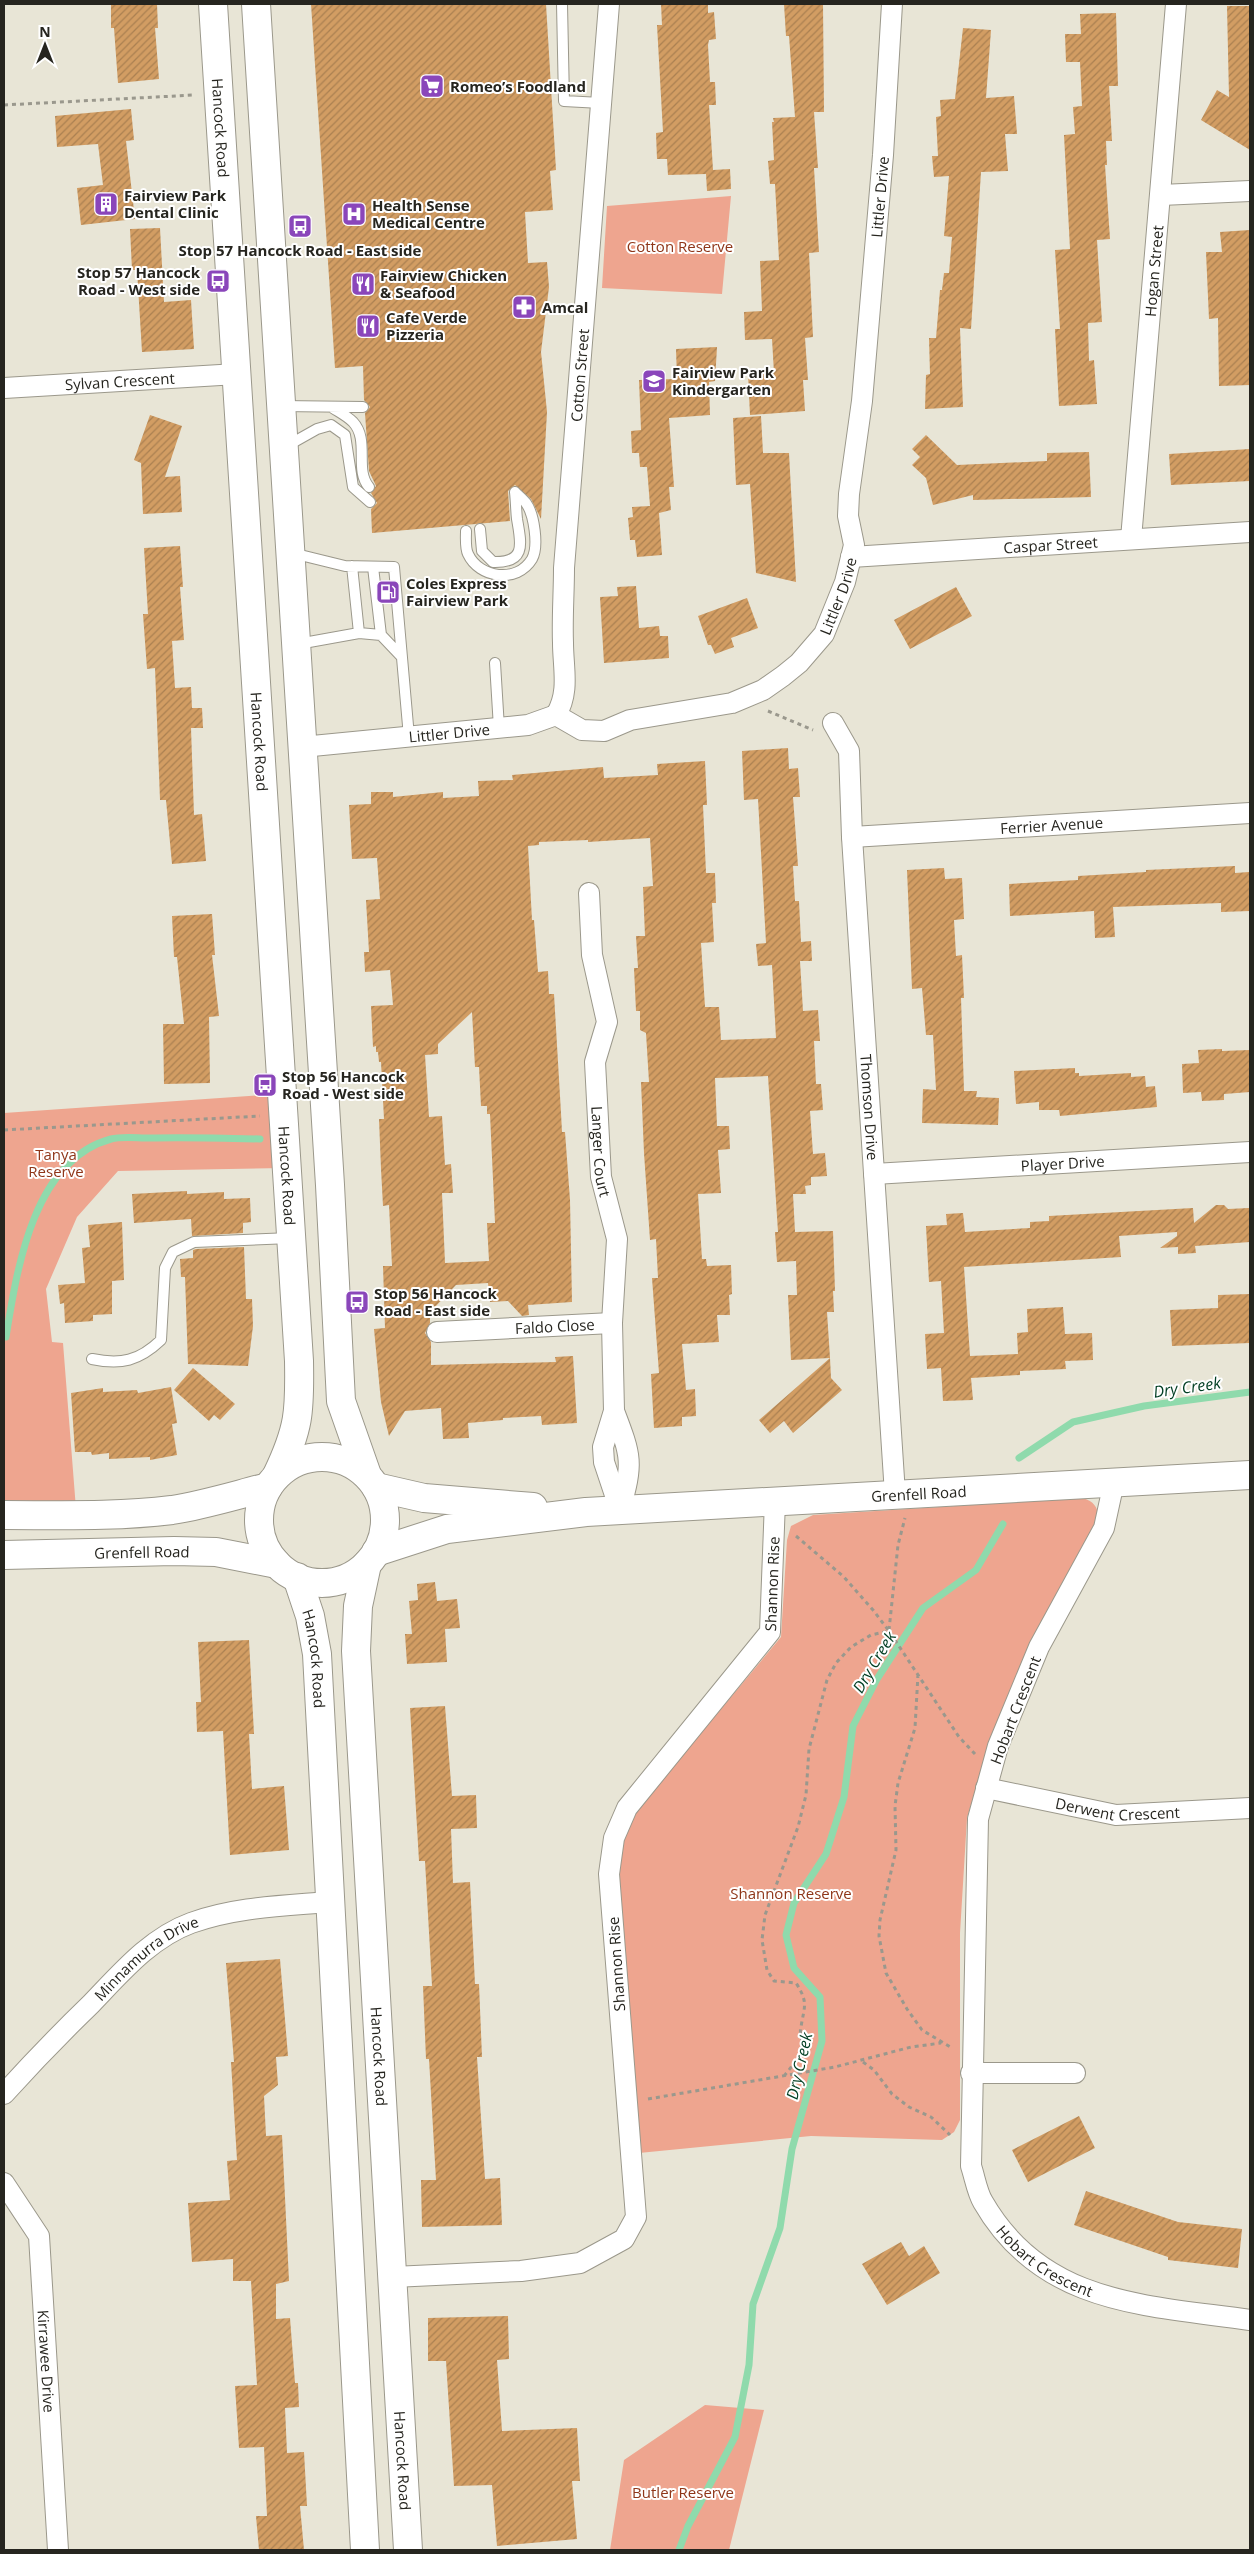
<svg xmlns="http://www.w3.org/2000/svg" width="1254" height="2554" font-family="'Open Sans',sans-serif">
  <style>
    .green { fill: #eea58f }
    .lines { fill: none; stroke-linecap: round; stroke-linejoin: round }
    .stream { stroke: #8fdaac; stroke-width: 7 }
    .building { fill: url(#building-hatch); fill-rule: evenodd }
    .service-casing { stroke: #9b988b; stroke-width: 12 }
    .minor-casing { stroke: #9b988b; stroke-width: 22 }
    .secondary-casing { stroke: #9b988b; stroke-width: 30 }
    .path { stroke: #9a988d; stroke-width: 3; stroke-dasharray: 4 4; stroke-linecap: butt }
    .service { stroke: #fff; stroke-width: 10 }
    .minor { stroke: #fff; stroke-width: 20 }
    .secondary { stroke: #fff; stroke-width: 28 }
    .labels { text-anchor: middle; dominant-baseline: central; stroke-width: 4; stroke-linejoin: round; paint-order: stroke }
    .poi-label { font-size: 15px; font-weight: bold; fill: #26251f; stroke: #fff; text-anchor: start }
    .street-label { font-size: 15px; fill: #26251f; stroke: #fff }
    .park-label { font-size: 15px; fill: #8f3619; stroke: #fff }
    .water-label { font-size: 16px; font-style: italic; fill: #003e22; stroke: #fff }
  </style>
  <defs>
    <pattern id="building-hatch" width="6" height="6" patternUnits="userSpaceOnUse" patternTransform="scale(1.25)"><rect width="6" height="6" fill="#d29d63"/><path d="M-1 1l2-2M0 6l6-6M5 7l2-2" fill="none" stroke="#aa8051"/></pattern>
  </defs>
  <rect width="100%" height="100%" fill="#e8e5d6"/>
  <path class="green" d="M731 196 722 294 602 288 607 206Z
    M279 1094 284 1168 118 1171 77 1217 46 1289 52 1342 63 1343 76 1509 4 1510V1113Z
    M1083 1498C1094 1502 1097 1506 1099 1517L989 1746 967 1818 960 1933V2120L954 2132 942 2140 811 2136 639 2153 618 1874 622 1841 635 1812 781 1637 787 1540 791 1526 813 1515Z
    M705 2405 764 2410 729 2550H610L624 2460Z"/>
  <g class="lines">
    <path class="stream" d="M6 1337C17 1269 33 1160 111 1139 122 1136 137 1138 149 1138 186 1137 223 1138 260 1139
      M1019 1458 1073 1422 1144 1406 1250 1392
      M679 2550 688 2526 735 2437 749 2365 753 2304 780 2228 792 2149 822 2041 820 1997 794 1968 786 1935 794 1903 826 1854 844 1797 853 1726 877 1679 923 1608 976 1570 1003 1524"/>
  </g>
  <path class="building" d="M111 4H157L158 28H155L159 79 118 83 114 28H111Z
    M311 4H546L556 170 550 171 553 210 525 212 528 263 547 262 549 287 541 352 547 412 541 519 531 499 515 485 508 491 510 521 372 533 371 509 377 503 371 493 376 486 369 471 365 413 370 407 364 400 363 366 335 368Z
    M661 4H708V13L714 12 716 39 709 40 708 45 710 82H715L716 105H709L713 170 730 169 731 189 707 191 706 174 668 175 667 159H657L656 133 663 132 657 25H662Z
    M784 4H823L824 112H814L818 168H814L819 252 809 253 813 337 805 338 808 380H803L805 411 750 415 748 374 774 373 772 339 745 340 744 312 762 311 760 261 779 260 775 184H770L768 161 774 160 772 122H774L773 118 795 117 789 36H786Z
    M1227 6H1250V150L1201 120 1217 90 1229 97Z
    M1116 13 1118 86H1109L1112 141H1106L1107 165H1105L1110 239 1097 240 1102 322 1088 323 1089 361 1094 360 1097 404 1059 406 1055 329H1060L1055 250 1070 249 1064 135 1075 134 1073 107 1082 106 1080 62H1066L1065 34H1081L1080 14Z
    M963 28 991 30 986 98 1014 96 1017 134H1005L1008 171 981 172 971 329 960 328 963 407 925 409 926 375 930 374 929 338H936L940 290H942L944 273H949L952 237 944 236 949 176 934 177 932 156H938L936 117 941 116 940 100 955 99Z
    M131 109 134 140 126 141 135 219 81 225 77 188 103 185 98 144 57 147 55 116Z
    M160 228 164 302 191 300 194 349 142 352 137 270H132L130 229Z
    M1250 230V385L1219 386 1218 318 1209 319 1206 252H1222L1220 232Z
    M717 347 715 381 709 382 710 415 669 418 674 487H669L671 510 659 513 662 555 637 557 635 540H630L628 518 633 517 632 507 650 506 647 467H640L639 453H632L631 431 641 430 639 380 677 379 676 349Z
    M150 415 182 426 165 477 180 476 182 512 143 514 141 463 134 460Z
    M761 416 763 453H789L796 582 756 573 750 484 736 485 733 418Z
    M926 435 957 465 1047 461V453L1089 452 1091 497 973 500V495L933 505 926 478 912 465 920 457 912 449Z
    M1250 449V481L1171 485 1169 454Z
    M180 546 183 587H180L184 640 172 641 175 688 191 687 192 708H202L203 728H191L194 815 202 814 206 861 172 864 166 800H160L155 668 147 669 143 614H148L144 548Z
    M636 586 639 628 659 626 660 636H668L669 658 604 663 600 597 618 596 617 587Z
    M956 587 972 616 910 649 894 620Z
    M747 598 758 628 731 638 734 647 715 654 711 645H708L698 616Z
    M788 748 789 769 798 768 800 797H793L798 866H793L795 901H799L801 942 811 941 812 961H800L803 1011 818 1010 820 1041H814L816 1084H821L823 1110 810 1111 813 1154 825 1153 827 1176 811 1177V1185L805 1186 806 1194H793L795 1232 833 1231 835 1291H833L834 1312H827L830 1358 791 1360 788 1295H797L796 1261 777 1262 775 1232H778L768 1076 715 1078 717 1126H729L730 1149 718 1150 721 1193 698 1194 702 1259H706L707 1266 731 1265 732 1294 729 1295 730 1315H717L719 1342 682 1344 686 1390 695 1389 696 1416 682 1417V1426L654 1428 651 1374 659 1373 652 1278H658L656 1239 650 1240 644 1153 641 1082H649L646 1033 640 1030V1011H636L634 968H638L636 936H645L643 887 653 886 650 838 588 842V840L539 842V845L528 846 532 920H534L538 972 548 971 549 994H554L561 1113 562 1132H565L570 1200 572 1302 528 1305 529 1315 522 1316 508 1301 490 1302 488 1283 456 1285 433 1309H430V1323L425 1333 431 1342V1365L556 1362 555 1357 573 1356 577 1423 542 1425 541 1416 503 1418V1420L468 1423 469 1438 443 1439 441 1408 405 1411 389 1436 381 1402 374 1329 385 1328 383 1266H392L389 1205 383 1206 381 1169 379 1119H384L381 1062H379L378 1052H376V1046L373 1047 371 1006 393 1005 390 970 365 972 364 952H369L366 900 380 899 377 858 352 859 349 805 371 804V792H393V797L443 792V798L479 796 478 781 513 780 512 775 603 767 604 778 658 775 657 764 705 761 707 805H703L706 873H715L716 903H712L714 942 701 943 705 1007H719L721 1040 776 1038 772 965 758 966 756 944 766 943 758 799 744 800 742 751ZM472 1012 475 1067H479L481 1106H487V1114H490L495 1223H487L489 1261 445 1263 442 1193H453L451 1164 445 1165 442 1116 429 1117 425 1055 438 1054V1044Z
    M1235 866V873L1249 872 1250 911 1221 912V903L1113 907 1115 937 1095 938 1094 911 1010 916 1009 884 1078 880V876L1146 872V870Z
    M944 868 945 879 962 878 964 919 954 920 956 956 962 955 964 998H961L964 1091H977L976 1097 999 1098 998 1125 922 1123 923 1089 936 1090 933 1035H926L922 988 912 989 907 870Z
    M212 914 215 955H212L219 1016 209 1017 210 1083 164 1084 163 1024H184L177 957H174L172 916Z
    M1222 1049V1051L1250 1050V1092L1224 1094V1100L1202 1101 1201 1092 1183 1093 1182 1064 1199 1063 1198 1050Z
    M1075 1068V1073H1079V1076L1131 1073V1077L1145 1076 1146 1087 1155 1086 1157 1107 1060 1116 1059 1110H1039V1102L1016 1104 1014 1071Z
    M187 1191V1194L224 1192V1199L250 1198 251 1222 243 1223V1233L192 1236 191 1219 134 1223 132 1194Z
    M1216 1205H1224L1228 1209 1249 1208 1250 1242 1195 1246 1196 1253 1178 1254V1247L1160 1248 1177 1236V1232L1119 1236 1121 1257 964 1267 970 1356 1018 1354 1017 1333 1028 1332 1027 1309 1063 1307 1065 1334 1092 1333 1093 1360 1065 1361 1066 1369 1020 1371V1375L971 1378 973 1400 943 1401 941 1368 927 1369 925 1334 944 1333 941 1281 929 1282 926 1226 947 1225 946 1214 963 1213 965 1232 1030 1228V1222L1049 1221V1216L1193 1208 1194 1223Z
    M122 1222 124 1280 112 1281V1314L93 1315V1321L65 1323 64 1303 60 1304 58 1285 85 1283 82 1248 90 1247 88 1225Z
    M244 1247 246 1299H252L253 1326 248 1366 188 1364 185 1277H181L180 1259 193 1258V1250L196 1249Z
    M1250 1294V1343L1172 1346 1170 1310 1218 1308V1295Z
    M830 1358 831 1378 842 1390 793 1433 784 1421 770 1433 759 1420Z
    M193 1368 235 1404 220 1420 214 1415 209 1421 174 1390Z
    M171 1387 177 1423 172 1424 177 1455 150 1460V1457L109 1459V1453L92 1455 91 1452H75L71 1393 103 1388V1392L137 1390 138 1393Z
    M435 1582 437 1601 457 1599 460 1628 445 1629 447 1662 407 1664 405 1634H412L409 1601 418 1600 417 1584Z
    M249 1640 254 1734H249L252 1789 284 1786 289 1850 230 1855 223 1731 197 1732 196 1702H201L198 1642Z
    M445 1706 452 1796 476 1795 477 1828 451 1829 453 1883 470 1882 475 1984H479L482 2057H477L485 2179 500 2178 502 2225 422 2227 421 2180H436L429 2059H426L423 1986H432L425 1861H419L410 1708Z
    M280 1959 288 2056 276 2057 278 2085 264 2096 266 2136 282 2135 289 2281 276 2284V2319L290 2318 295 2383H298L299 2407 285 2408 287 2453 304 2452 307 2506H300L304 2550H259L256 2516H267L264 2447 239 2448 235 2386 257 2385 251 2281H233V2259L192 2262 188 2203 230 2200 227 2161 237 2160 231 2062H234L226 1963Z
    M1079 2116 1095 2148 1028 2182 1012 2150Z
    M1086 2191 1178 2222 1242 2229 1238 2268 1168 2260V2257L1074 2225Z
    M901 2242 909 2256 924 2246 940 2273 887 2305 862 2264Z
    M508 2316 509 2359 497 2360 502 2431 577 2428 580 2481H572L577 2539 497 2546 492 2485 454 2486 446 2361H428V2318Z"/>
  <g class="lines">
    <g class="service-casing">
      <path id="service" d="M562 4 564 101 601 103
        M281 406 363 407
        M333 408C339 412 347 416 353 422 370 440 354 470 369 487
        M285 447 317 429 331 425 345 435 353 487 370 502
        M480 529 482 551 493 562C527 563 521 543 517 519 516 510 516 501 515 492
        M466 531C466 537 465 548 468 554 479 578 517 584 532 559 539 546 534 514 526 503 523 499 518 495 515 492
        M292 553 345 566 394 567 409 737
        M352 566 359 633
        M373 567 381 635 401 656
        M298 644 359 633 381 635
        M495 663 499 728
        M92 1359C121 1365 139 1361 161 1340L165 1268 173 1252 194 1242 291 1238"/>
    </g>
    <g class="minor-casing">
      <g id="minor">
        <path d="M1161 195 1250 191"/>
        <path id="s1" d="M4 388 237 374"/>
        <path id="s2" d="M1131 539 1176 4"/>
        <path id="s3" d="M851 557 1250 532"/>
        <path id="s4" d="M556 715C570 692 563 668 563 643 562 618 564 593 564 568L609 4"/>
        <path id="s5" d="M833 723 849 751 852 837 895 1494"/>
        <path id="s6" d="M302 747 528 725 556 715 582 730 604 731 630 720 732 703 763 690 783 676 799 663 824 634 845 582 854 545 848 516 849 494 862 401 883 155 892 4"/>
        <path id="s7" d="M852 837 1250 813"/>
        <path id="s8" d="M589 893 592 955 607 1022 595 1062 601 1177 617 1239 612 1323 614 1411 603 1447 604 1462 620 1510"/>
        <path id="s9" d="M874 1174 1250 1152"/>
        <path id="s10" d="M437 1332 612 1323"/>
        <path d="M614 1411C632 1458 633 1462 620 1510"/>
        <path id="s11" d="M1114 1482 1104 1528 1039 1647 998 1746 978 1819 971 2166C975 2178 977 2192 983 2202 1042 2305 1146 2305 1250 2320"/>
        <path id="s12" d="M986 1788 1116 1815 1250 1808"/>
        <path d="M971 2073H1075"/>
        <path id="s13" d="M4 2094C32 2063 61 2033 91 2004 120 1974 150 1938 191 1923 235 1907 282 1906 329 1902"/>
        <path id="s14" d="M4 2183 39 2236 58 2550"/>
        <path id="s15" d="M393 2277 521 2271 580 2263 624 2239 636 2217 609 1874 614 1838 627 1808 770 1632 775 1501"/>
      </g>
    </g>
    <g class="secondary-casing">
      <g id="secondary">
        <path id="s16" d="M213 4 299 1361C300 1412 299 1429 277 1475"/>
        <path d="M256 4 330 1185 341 1401 367 1475"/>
        <circle cx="322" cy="1520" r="63"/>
        <path d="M376 1487 424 1498 533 1507"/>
        <path d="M4 1515C59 1515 116 1517 172 1510 204 1505 236 1495 268 1487"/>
        <path id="s17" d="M376 1552 447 1529 586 1512 1250 1475"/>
        <path id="s18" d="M4 1555 174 1551 216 1552 277 1564"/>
        <path id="s19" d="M367 1564 358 1606 356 1651 408 2550"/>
        <path id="s20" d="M297 1577 310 1616 317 1654 365 2550"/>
      </g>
    </g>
    <path class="path" d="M4 105 194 95
      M768 711 813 730
      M4 1130 260 1116
      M796 1536 844 1577 873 1610 889 1631 959 1737 975 1754
      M889 1630 898 1545 905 1518
      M918 1674 915 1728 898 1783 895 1806 896 1850 880 1920 879 1936 886 1973 907 2009 922 2030 952 2048
      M863 2062 874 2070 892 2094 909 2107 931 2117 950 2135
      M784 2076C791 2067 800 2058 802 2046 803 2040 799 2033 801 2027 804 2007 809 2003 796 1983L774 1981 767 1970 762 1940 765 1915 798 1827 806 1795 809 1749 827 1680 836 1663 851 1647 871 1635 889 1631
      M648 2099 835 2067 911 2047 941 2043"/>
    <use href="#service" class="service"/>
    <use href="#minor" class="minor"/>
    <use href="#secondary" class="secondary"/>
  </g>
  <defs>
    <g id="supermarket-square" transform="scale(1.25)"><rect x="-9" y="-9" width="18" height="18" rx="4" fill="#8a46ba" stroke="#fff"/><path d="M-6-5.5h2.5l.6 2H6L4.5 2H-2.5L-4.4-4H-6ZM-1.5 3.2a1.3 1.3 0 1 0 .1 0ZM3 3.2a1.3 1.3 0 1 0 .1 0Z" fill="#fff"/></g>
    <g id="building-square" transform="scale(1.25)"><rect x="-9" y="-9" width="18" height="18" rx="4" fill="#8a46ba" stroke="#fff"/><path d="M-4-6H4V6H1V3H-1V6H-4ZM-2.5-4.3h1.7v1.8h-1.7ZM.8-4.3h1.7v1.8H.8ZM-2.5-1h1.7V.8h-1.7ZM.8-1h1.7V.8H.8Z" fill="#fff"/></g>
    <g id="hospital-square" transform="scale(1.25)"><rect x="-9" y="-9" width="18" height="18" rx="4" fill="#8a46ba" stroke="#fff"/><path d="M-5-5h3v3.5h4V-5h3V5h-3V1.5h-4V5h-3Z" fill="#fff"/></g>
    <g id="bus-square" transform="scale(1.25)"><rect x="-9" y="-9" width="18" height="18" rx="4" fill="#8a46ba" stroke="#fff"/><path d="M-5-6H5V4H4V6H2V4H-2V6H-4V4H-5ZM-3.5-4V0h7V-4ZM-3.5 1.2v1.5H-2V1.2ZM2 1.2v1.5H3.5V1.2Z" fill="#fff"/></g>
    <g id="restaurant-square" transform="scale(1.25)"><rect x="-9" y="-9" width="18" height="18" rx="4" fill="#8a46ba" stroke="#fff"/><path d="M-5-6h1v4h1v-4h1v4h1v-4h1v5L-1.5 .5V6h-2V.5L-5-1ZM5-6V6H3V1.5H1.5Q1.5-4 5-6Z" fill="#fff"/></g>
    <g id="pharmacy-square" transform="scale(1.25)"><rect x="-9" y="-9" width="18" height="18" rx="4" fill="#8a46ba" stroke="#fff"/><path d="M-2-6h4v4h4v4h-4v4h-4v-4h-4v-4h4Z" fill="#fff"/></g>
    <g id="school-square" transform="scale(1.25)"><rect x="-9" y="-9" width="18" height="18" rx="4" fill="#8a46ba" stroke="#fff"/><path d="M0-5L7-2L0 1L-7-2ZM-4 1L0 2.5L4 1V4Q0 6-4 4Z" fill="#fff"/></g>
    <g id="fuel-square" transform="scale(1.25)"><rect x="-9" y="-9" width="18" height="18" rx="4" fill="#8a46ba" stroke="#fff"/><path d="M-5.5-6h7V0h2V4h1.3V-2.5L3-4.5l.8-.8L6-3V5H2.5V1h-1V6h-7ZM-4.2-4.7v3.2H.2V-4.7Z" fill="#fff"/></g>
  </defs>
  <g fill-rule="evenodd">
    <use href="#supermarket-square" x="432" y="86"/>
    <use href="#building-square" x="106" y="204"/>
    <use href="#hospital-square" x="354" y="214"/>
    <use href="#bus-square" x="300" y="226"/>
    <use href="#bus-square" x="218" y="281"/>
    <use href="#restaurant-square" x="363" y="284"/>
    <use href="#pharmacy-square" x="524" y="307"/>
    <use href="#restaurant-square" x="368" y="326"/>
    <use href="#school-square" x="654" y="381"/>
    <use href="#fuel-square" x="388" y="592"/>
    <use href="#bus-square" x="265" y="1085"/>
    <use href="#bus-square" x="357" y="1302"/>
  </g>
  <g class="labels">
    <g class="poi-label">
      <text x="450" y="86">Romeo’s Foodland</text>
      <text x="124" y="195">Fairview Park<tspan x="124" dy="17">Dental Clinic</tspan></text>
      <text x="372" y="205">Health Sense<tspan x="372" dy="17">Medical Centre</tspan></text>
      <text x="300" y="250" text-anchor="middle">Stop 57 Hancock Road - East side</text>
      <text x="200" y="272" text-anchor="end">Stop 57 Hancock<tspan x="200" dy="17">Road - West side</tspan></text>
      <text x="380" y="275">Fairview Chicken<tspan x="380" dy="17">&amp; Seafood</tspan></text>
      <text x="542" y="307">Amcal</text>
      <text x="386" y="317">Cafe Verde<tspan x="386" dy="17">Pizzeria</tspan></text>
      <text x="672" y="372">Fairview Park<tspan x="672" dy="17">Kindergarten</tspan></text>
      <text x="406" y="583">Coles Express<tspan x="406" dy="17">Fairview Park</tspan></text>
      <text x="282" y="1076">Stop 56 Hancock<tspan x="282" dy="17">Road - West side</tspan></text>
      <text x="374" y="1293">Stop 56 Hancock<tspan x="374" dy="17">Road - East side</tspan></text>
    </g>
    <g class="street-label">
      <text stroke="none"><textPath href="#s16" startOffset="124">Hancock Road</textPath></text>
      <text stroke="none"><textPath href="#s6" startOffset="1002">Littler Drive</textPath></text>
      <text stroke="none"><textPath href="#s2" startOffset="269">Hogan Street</textPath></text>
      <text stroke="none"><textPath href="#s4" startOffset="342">Cotton Street</textPath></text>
      <text stroke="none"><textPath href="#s1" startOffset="116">Sylvan Crescent</textPath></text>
      <text stroke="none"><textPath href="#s3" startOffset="200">Caspar Street</textPath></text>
      <text stroke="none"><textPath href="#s6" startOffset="598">Littler Drive</textPath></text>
      <text stroke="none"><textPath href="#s6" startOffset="148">Littler Drive</textPath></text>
      <text stroke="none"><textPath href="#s16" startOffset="739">Hancock Road</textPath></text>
      <text stroke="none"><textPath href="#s7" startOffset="200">Ferrier Avenue</textPath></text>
      <text stroke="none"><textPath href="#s5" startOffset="389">Thomson Drive</textPath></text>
      <text stroke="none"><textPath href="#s8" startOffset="262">Langer Court</textPath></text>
      <text stroke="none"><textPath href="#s9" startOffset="189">Player Drive</textPath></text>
      <text stroke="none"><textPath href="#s16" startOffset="1174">Hancock Road</textPath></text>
      <text stroke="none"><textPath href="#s10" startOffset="118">Faldo Close</textPath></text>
      <text stroke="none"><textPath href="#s17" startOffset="548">Grenfell Road</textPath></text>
      <text stroke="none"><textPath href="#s18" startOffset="138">Grenfell Road</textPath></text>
      <text stroke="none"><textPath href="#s15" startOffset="951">Shannon Rise</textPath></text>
      <text stroke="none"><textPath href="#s20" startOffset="84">Hancock Road</textPath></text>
      <text transform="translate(1015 1710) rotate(-69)">Hobart Crescent</text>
      <text stroke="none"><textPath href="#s12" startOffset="134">Derwent Crescent</textPath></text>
      <text stroke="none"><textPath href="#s13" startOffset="198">Minnamurra Drive</textPath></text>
      <text transform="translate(616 1964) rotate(-94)">Shannon Rise</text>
      <text stroke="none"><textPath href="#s19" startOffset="494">Hancock Road</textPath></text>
      <text stroke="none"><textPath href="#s11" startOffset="838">Hobart Crescent</textPath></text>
      <text stroke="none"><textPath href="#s14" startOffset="189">Kirrawee Drive</textPath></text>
      <text stroke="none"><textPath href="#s19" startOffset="899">Hancock Road</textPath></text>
    </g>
    <g class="park-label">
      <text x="680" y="246">Cotton Reserve</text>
      <text x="56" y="1154">Tanya<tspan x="56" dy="17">Reserve</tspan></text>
      <text x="791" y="1893">Shannon Reserve</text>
      <text x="683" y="2492">Butler Reserve</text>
    </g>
    <g class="water-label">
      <text transform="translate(1187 1387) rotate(-8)">Dry Creek</text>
      <text transform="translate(874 1662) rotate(-59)">Dry Creek</text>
      <text transform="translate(799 2066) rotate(-77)">Dry Creek</text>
    </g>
  </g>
  <rect width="1254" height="2554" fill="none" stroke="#26251f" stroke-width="10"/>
  <g transform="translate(45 45)" stroke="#ffffff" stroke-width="4" paint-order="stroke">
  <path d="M0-4L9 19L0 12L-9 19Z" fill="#26251f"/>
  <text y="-8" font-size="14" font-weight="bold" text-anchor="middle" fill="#26251f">N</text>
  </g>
</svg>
